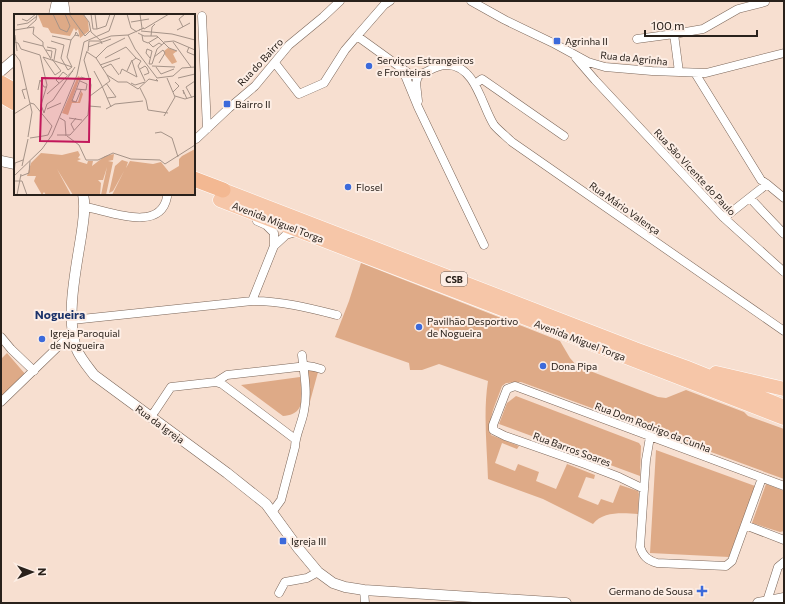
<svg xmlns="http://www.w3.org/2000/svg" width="785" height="604" font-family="Commissioner,sans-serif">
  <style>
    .green { fill: #deaa87 }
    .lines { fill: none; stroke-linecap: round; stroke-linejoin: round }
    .minor-casing { stroke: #7b6659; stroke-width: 9 }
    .tertiary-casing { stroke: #7b6659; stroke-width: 11 }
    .trunk-casing { stroke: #fff; stroke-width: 15 }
    .motorway-casing { stroke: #fff; stroke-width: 16 }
    .minor { stroke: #fff; stroke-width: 8 }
    .tertiary { stroke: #fff; stroke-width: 10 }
    .trunk { stroke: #f6c6a8; stroke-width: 14 }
    .motorway { stroke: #f3b892; stroke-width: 15 }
    .poi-dot { fill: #3c6adb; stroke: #fdeee5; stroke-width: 1.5 }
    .labels { text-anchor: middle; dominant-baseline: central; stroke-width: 4; stroke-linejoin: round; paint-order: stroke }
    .shield { fill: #fdeee5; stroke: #695e58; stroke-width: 1 }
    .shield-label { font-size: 9px; font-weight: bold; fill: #29211b }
    .poi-label { font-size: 10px; fill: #29211b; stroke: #fdeee5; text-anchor: start }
    .street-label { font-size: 10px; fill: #29211b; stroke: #fdeee5 }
    .quarter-label { font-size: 12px; font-weight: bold; fill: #1c336a; stroke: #fdeee5 }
    .inset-road { fill: none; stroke: #a59388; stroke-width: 1 }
    .view { fill: #c2185b; fill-opacity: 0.15; stroke: #c2185b; stroke-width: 2 }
    .inset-edge { fill: none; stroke: #29211b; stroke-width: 2 }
  </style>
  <rect width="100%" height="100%" fill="#f7dfd0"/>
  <path class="green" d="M361 263 560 341 570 358 577 366 658 397 666 398 686 390 744 412 748 416 784 429V479L521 382 506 383 502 386C497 401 487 419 491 435L519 446 517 449 502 443 495 463 515 471 518 464 539 472 536 481 556 489 567 464 595 475 594 479 586 477 578 497 598 505 601 499 613 503 620 485 638 491 639 494 638 514C623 513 603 511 593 524L543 499 488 479C487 446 483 413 488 381L439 364 422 370H410L409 363 335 337 349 301Z
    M7 353 26 375 1 398V359Z
    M309 369 318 372 308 409 309 392 307 371Z
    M300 377C302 394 307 415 283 416L241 385Z
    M516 396 639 443 641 446 640 476 499 424 507 403Z
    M656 450 755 486 729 557 650 553Z
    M766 484 784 491V531L780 532 752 523Z"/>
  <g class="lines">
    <g class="minor-casing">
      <path id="minor" d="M390 1 384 5 357 36 411 75C426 77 432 64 448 65 476 66 482 107 494 125 499 131 507 137 512 142L784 331
        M471 1 505 20 555 44 588 62 605 67 652 71 706 73 784 53
        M202 16 207 129
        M637 39 674 34
        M576 58 595 80 723 217 784 272
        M275 63 299 94 324 83 345 50 357 36
        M402 68 418 107 484 245
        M679 72 674 34 703 29 738 9 765 2V1
        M695 73 761 180 767 184
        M418 76 416 83 418 101
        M475 84 482 79 564 136
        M194 138 196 139 229 108 255 86 289 45 323 17 340 1
        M750 198 784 234
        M85 207C107 210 160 234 167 197
        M724 218 767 184 784 198
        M274 246 286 235 299 231
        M252 301C282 301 309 308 337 315
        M72 320 252 301 274 246V233L266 225 257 221
        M1 337 11 349 34 371
        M216 382 227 375 307 366 314 367 321 369
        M1 402 65 340 73 334
        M150 417 155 411 171 387 216 382 222 384 295 439
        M650 437 646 460 640 547C643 556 647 560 657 563L726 566 732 561 762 478
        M644 489 619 477 585 464 505 436 493 430V425L507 389 515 386 784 486
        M273 511 281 500 295 447C295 436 302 423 304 411 308 393 304 373 302 355
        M745 525 784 540
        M364 590 365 603
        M279 593 285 582 307 578 318 572
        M767 601 778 567 784 562"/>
    </g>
    <g class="tertiary-casing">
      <path id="tertiary" d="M63 1 65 15
        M54 15 57 1
        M1 71 15 59
        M1 161 15 164
        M83 194C86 208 83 223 81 237 76 269 65 319 77 350 81 359 88 367 94 375L227 473 266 504 298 548 318 572 333 583 345 587 364 590 566 603
        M758 603 784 598"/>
    </g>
    <g class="trunk-casing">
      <path id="trunk" d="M223 190 635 349 685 367 784 407
        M220 200 784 418
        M716 373 784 389"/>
    </g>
    <g class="motorway-casing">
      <path id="motorway" d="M1 83 15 91
        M1 95 15 103
        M194 179 223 190"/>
    </g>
    <use href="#minor" class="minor"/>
    <use href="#tertiary" class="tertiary"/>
    <use href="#trunk" class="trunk"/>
    <use href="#motorway" class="motorway"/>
  </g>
  <g class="poi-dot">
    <rect x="553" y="37" width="8" height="8" rx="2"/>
    <circle cx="369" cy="66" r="4"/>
    <rect x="223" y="100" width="8" height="8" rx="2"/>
    <circle cx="348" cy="187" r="4"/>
    <circle cx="419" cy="327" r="4"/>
    <circle cx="42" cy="339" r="4"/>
    <circle cx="543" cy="366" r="4"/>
    <rect x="279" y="537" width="8" height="8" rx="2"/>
    <path d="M700 585h4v4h4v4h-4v4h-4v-4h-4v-4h4z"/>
  </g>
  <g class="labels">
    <rect class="shield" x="441" y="272" width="26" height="14" rx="3"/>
    <g class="shield-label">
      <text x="454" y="279">CSB</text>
    </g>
    <g class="poi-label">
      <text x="565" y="41">Agrinha II</text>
      <text x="377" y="60">Serviços Estrangeiros<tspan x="377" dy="12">e Fronteiras</tspan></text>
      <text x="235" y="104">Bairro II</text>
      <text x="356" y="187">Flosel</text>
      <text x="427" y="321">Pavilhão Desportivo<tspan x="427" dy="12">de Nogueira</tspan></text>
      <text x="50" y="333">Igreja Paroquial<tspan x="50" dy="12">de Nogueira</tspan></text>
      <text x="551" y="366">Dona Pipa</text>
      <text x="291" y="541">Igreja III</text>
      <text x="693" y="591" text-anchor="end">Germano de Sousa</text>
    </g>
    <g class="street-label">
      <text transform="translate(634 58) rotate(6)">Rua da Agrinha</text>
      <text transform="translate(260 62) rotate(-47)">Rua do Bairro</text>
      <text transform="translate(695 172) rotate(47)">Rua São Vicente do Paulo</text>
      <text transform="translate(625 208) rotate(35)">Rua Mário Valença</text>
      <text transform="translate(278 222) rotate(21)">Avenida Miguel Torga</text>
      <text transform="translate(580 340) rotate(21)">Avenida Miguel Torga</text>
      <text transform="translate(160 424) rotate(36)">Rua da Igreja</text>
      <text transform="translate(653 427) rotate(21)">Rua Dom Rodrigo da Cunha</text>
      <text transform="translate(572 449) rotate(20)">Rua Barros Soares</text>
    </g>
    <g class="quarter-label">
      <text x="60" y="314">Nogueira</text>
    </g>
  </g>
  <g transform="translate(14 14)">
    <rect width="181" height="181" fill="#f7dfd0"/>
    <path d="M69 0 74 7 75 17 66 24 64 15 62 17 60 14 56 22 37 19 34 14 29 13 24 1ZM154 34 163 37 159 40 163 48 158 50 151 41 150 37ZM64 62 66 63 58 86 64 88 67 77 69 80 66 89H58L54 101 48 99ZM181 135V181H98L110 157 99 177 95 179 101 152 108 146 114 148 112 154 116 147 139 150 147 148 155 158 165 152V145L168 142ZM64 137 66 141 64 144 67 145 63 147 73 150 74 147H79L78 152 91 142 100 140 99 146 94 147 99 148 92 181H87L93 153 89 166H84L87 169 86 181H59L43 155 57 181H32L30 178 28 181 20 167 22 162H13L17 149 27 139 48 141Z" fill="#deaa87"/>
    <path class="inset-road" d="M23 0 22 6 13 14 20 13 19 20 29 28V32L37 45M39 0 46 15 53 18 56 12 51 0M55 0 71 22 77 16M69 0 75 8 77 18 86 26 97 22 114 21 121 35 143 64 159 62 168 54 181 53M77 0 79 15H83M81 0 83 15M113 0 117 14 123 18M126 0 128 14M8 5 13 7 22 0M117 8 135 5M3 11 14 9 23 2M169 13 165 5 171 0M83 15 92 12 96 0M130 15 155 0M1 16 13 14M163 16 176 9M127 17 158 20 181 26M124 19 130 22H143L155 34 163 37M1 21 3 37M114 21 130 14 125 16M128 21 129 27 134 29 144 23M137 22 138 13 141 10M57 26 61 21 65 22 62 18 61 21M9 27 29 32M37 27 50 31 47 44 54 56 58 53 53 43 57 26 38 22M0 28 4 29 7 35 26 41M150 28 160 27 181 36M159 28 177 53M135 29 139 33 145 29 148 31M33 33 42 35 40 46M74 33 97 25M175 33 173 38 180 41 181 38M32 36 38 37 37 44M74 37 75 27H87L88 30M73 38 82 44 93 61 104 68H113L124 75 135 65 144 67 142 65M0 39 6 47 18 98 14 123M26 41 33 71 27 91 30 99 33 90 39 86 61 53M29 43 41 61 47 57 38 45M29 43 58 53M140 43 149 36 151 39 145 49M82 44 93 33 111 24M91 44 112 33 122 44M127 47 124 52 131 67M135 50 138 37 133 35 132 39 136 44M135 50H138L143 35 150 29M86 51 106 44M138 52 161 53M142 53 147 60 160 55M88 54 97 50 105 61M126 55 131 52 133 54 135 59 130 61M80 57 88 72M113 57 118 46M106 60 108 55 123 63M123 63 118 47 122 44 127 47M164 64 181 60M45 69 42 66 45 63 49 58 53 61M92 69 102 83 93 84M117 69 121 71 131 68M88 72 97 93M126 74 132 86 134 96 154 99M63 75 72 76 73 70 66 67M24 76 26 66 30 73H33M67 76 62 88 58 87 67 63 76 66M159 78 165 72 161 68M33 80 59 57M170 80 169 76 173 85M76 82 96 67 93 61M161 82 171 85 181 82M178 84 172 73 181 67M11 85 8 76 12 75M16 89 20 90 38 112 34 121 29 122M75 92 87 93M33 95 47 89M92 95 101 90 129 87M0 100 16 90M150 102 161 83 153 64M46 104 51 107 52 122M55 104 68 106M60 116 57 110 62 104M141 119 147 118 158 124 164 143M43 121H56L74 101 77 71 70 46 73 37M53 122 65 131 72 146H84L99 139 117 145 146 146 151 150 181 131M16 124 29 122M8 152 14 125M0 160 1 149 9 146M0 162 28 135 38 121 63 61 70 28 95 17 101 0M7 162 15 159 16 147M0 167H8L13 181M3 181 7 160"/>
    <path class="view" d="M28 64 76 65 75 128 26 127Z"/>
    <rect width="181" height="181" class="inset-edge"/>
  </g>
  <rect width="785" height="604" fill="none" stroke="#29211b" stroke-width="4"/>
  <g transform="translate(32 572) rotate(89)" stroke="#fdeee5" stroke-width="3" paint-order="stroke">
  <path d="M0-3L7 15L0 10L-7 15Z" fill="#29211b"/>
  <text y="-6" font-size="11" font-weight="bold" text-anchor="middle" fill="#29211b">N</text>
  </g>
  <path d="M645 30v6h112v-6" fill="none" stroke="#29211b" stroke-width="2"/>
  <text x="651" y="30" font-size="12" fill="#29211b" stroke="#fdeee5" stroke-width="3" paint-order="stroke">100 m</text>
</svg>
